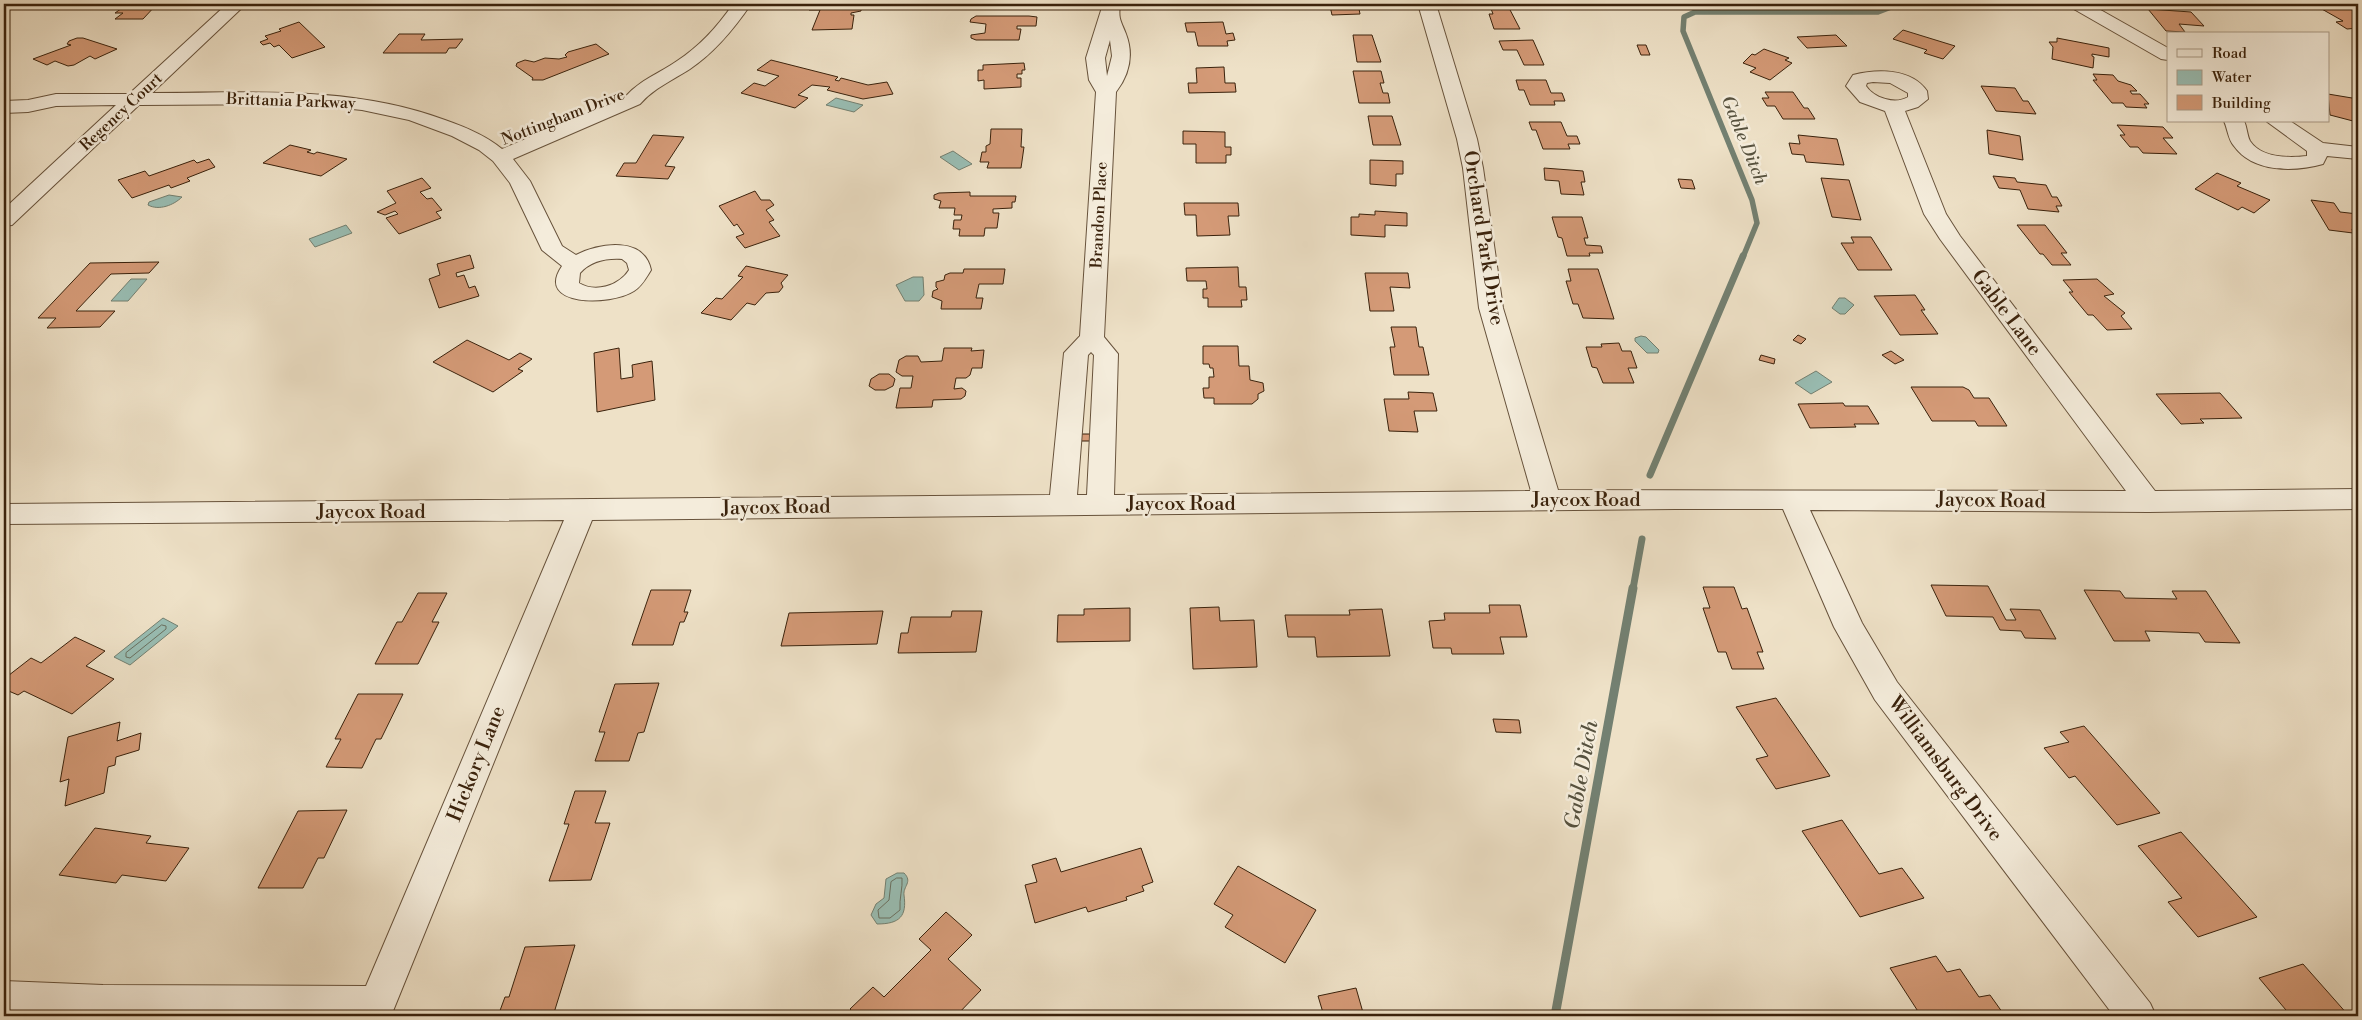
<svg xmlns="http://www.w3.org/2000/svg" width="2362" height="1020" font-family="'Libre Bodoni',serif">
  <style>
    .water { fill: #99beb4; stroke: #738071 }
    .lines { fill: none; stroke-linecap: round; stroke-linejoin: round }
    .shore { stroke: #6a7060; stroke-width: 1 }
    .stream-far2 { stroke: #738071; stroke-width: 5.5 }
    .stream-far1 { stroke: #738071; stroke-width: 7 }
    .stream { stroke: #738071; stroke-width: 9 }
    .building { fill: #d49a77; stroke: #3a220c }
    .minor-casing { stroke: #67523b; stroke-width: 2 }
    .minor { fill: #f4ecdb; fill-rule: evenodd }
    .labels { text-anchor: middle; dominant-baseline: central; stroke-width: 5; stroke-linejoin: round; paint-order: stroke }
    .far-street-label { font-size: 16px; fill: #3a220c; stroke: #f4ecdb }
    .far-water-label { font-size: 18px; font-style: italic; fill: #56513e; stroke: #f4ecdb }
    .street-label { font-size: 20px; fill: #3a220c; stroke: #f4ecdb }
    .water-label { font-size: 21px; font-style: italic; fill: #56513e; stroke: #f4ecdb }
  </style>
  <rect width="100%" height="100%" fill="#eee1c7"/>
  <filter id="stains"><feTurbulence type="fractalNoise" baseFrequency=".004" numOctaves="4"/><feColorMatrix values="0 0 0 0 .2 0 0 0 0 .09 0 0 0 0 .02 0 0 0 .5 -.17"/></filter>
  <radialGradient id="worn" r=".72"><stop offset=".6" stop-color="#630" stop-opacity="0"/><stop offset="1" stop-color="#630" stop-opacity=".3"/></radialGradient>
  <path class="water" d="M836 98 863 105 854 112 826 105Z
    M953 151 972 164 959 170 940 157Z
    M169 195 182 197C174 205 159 211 148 205L149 202Z
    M346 225 352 233 315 247 309 239Z
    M913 277H923L924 295 919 301H905L896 285Z
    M131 279H147L128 301H111Z
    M1839 298H1845L1854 305 1845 314H1840L1832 308Z
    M1641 336 1646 337 1659 350 1658 353H1647L1635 341V338Z
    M1816 371 1832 382 1811 394 1795 383Z
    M163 618 178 626 130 665 114 657Z
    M897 873H904C913 882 903 886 904 895 907 916 900 924 877 924L871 915 876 904 884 898 886 879Z"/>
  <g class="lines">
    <path class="shore" d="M162 625 166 626V629L130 658 126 657V653Z
      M897 878H902C903 887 899 899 900 910L890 918H879L878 910 889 900 891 882Z"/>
    <path class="stream-far2" d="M1743 257 1757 223 1752 200 1683 31 1684 17 1695 12H1878L1899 4"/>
    <path class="stream-far1" d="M1650 475 1743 256
      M1633 589 1642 539"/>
    <path class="stream" d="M1555 1016 1633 588"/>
  </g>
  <path class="building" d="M128 4H157L143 19H115L123 13H115Z
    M621 4H655L652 9H618Z
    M812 4H837L836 8 858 6 861 8V11L851 13V15H854L852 29 812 30 820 10H809Z
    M1338 4H1368L1369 9H1359L1360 14 1332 15 1330 6H1339Z
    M2357 4 2358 28 2347 29 2336 22 2343 21 2320 8Z
    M1490 6H1508L1520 29H1494L1489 14H1493Z
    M2148 9 2191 12 2204 26 2179 24 2185 32 2166 31Z
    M976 16H1029L1037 17 1036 26H1017V29H1021L1019 40H976L971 38V35L985 33 986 24 970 22 971 19Z
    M299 22 325 47 292 58 279 45 274 47 270 43 263 45 260 42 268 39 265 36 281 31 279 29Z
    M1223 22 1226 34 1233 33 1235 40 1227 41 1228 46H1198L1195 32H1187L1185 23Z
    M1903 30 1955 46 1943 59 1924 53 1927 50 1893 39Z
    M399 34H425L421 40 463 39 456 48H449L446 53H383Z
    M1353 35H1372L1381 62H1357Z
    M1836 35 1847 46 1807 48 1797 37Z
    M77 38H83L117 49 95 59 90 56 74 65 68 66 55 61 47 65 33 59 71 45 67 44 69 41Z
    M2057 38 2109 48V57L2092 54V56L2094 57 2093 68 2052 59 2053 47 2049 42H2057Z
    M1533 40 1544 65H1524L1517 50H1503L1499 41Z
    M596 44 609 54 543 80H532L533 78 516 66 517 63 525 60 534 62 545 58 559 59 567 57 565 55 568 52Z
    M1637 45H1646L1650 55H1641Z
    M1764 49 1789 58 1785 60 1792 63 1770 80 1750 72 1756 68 1743 63 1752 54 1755 55Z
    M771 60 838 77 835 80 839 81 841 78 868 85 887 82 893 94 863 99 827 90 830 87 812 85 798 95 808 98 795 108 741 93 754 83 765 86 779 76 757 70Z
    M1024 63 1025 70H1022V74H1017V78H1021V87L984 89V80L978 81V70H983V65Z
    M1224 67 1225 83H1235L1236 92 1189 93 1188 83H1197L1196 68Z
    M1353 71H1381L1384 83H1380L1383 93H1388L1390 103H1359Z
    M2093 74 2113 75 2118 81 2131 85 2137 91H2130L2132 94H2140L2149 104H2144L2147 108 2126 107 2123 103H2112L2093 80H2097Z
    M1516 80H1546L1551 93H1562L1565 101H1554L1555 105H1530L1524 90H1519Z
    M1981 86 2015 88 2023 101H2028L2036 114 1996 111Z
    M1765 92H1793L1804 108H1808L1815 119H1783L1775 106H1767L1762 98H1769Z
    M2328 94 2358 99V117L2353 116V121L2330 115Z
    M1368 116H1392L1401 145H1373Z
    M1529 122H1561L1567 136H1577L1580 144H1568L1570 149H1543L1536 130H1532Z
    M2117 125 2163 127 2173 138H2163L2177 154 2143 153 2138 147H2130L2120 135H2125Z
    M991 129H1022L1021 147H1024L1021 168H987L989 162H980L982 152H986V146L990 144Z
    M1987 130 2020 136 2023 160 1989 154Z
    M1183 131 1225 132V147H1231V155H1226V163H1196V144H1183Z
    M653 135 684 137 665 166 675 167 668 179 616 176 624 163H636Z
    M1798 135 1837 139 1844 165 1806 162 1804 155 1792 154 1789 143 1800 144Z
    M290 145 311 150 307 152 314 154 317 152 347 159 321 176 263 163Z
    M209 159 215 167 187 178 190 181 171 188 169 185 132 198 118 180 145 171 149 176 194 160 197 163Z
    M1370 160 1403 161V174H1396V186L1370 184Z
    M1544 168 1583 171 1585 182H1581L1584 195 1561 194 1559 181 1545 180Z
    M2217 173 2241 183 2237 186 2270 200 2254 213 2242 207 2238 210 2195 189Z
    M1993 176 2015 178 2017 182 2046 185 2052 197H2057L2062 206H2056L2059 212 2028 209 2020 190 1999 188Z
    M422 178 431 188 420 192 427 199 432 198 442 210 436 212 441 218 399 234 386 218 398 214 395 211 385 215 377 212 396 203 387 191Z
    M1821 178 1849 180 1861 220 1832 217Z
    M1678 179 1692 180 1695 189 1681 188Z
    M755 191 761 200H770L774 205 766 210 774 220 769 222 780 236 745 248 736 237 744 234 737 224 734 226 719 206Z
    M970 192V196H1016L1015 202H1012V208L993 209V213H999L997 228H985L984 236H959L960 229H953L954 220H961L962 215H954L955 208H939L941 201 934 199V195L939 193Z
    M2311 200 2334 203 2340 212 2358 214V230L2352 229 2353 233 2329 230Z
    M1184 203H1238L1239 216H1228L1230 235 1197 236 1196 215H1185Z
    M1375 211 1407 213V226L1385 225V237L1351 235V217H1359V214L1375 215Z
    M1552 217H1582L1588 238H1584L1586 245 1601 246 1603 253H1589L1590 256H1567L1562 238 1558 237Z
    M2017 225H2045L2067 253H2061L2071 265H2052L2043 254H2040Z
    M1851 237H1871L1892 270H1858L1841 243H1854Z
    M470 255 474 268 456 273 457 277 464 275 469 288 475 286 479 296 439 308 429 279 440 275 437 264Z
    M159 262 149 273 111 274 76 311H115L100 327 47 328 56 318H38L90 263Z
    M746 266 788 275 781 283 783 287 779 292 766 293 755 305 747 303 731 320 701 313 716 298 722 299 743 277 738 276Z
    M1238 267 1239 287H1246L1247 300H1241L1242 307H1208V298H1203V289H1207L1206 281H1187L1186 268Z
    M964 269H1005L1003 284H979L976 298H983L981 309H941L942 301 932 297 933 291 938 289 936 287V282L944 280 945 275 950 273H963Z
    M1568 269H1598L1614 319 1583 318 1578 304H1573L1566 281H1571Z
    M1365 273H1408L1410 288 1390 287 1394 311H1370Z
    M2097 279 2114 294 2104 296 2125 313 2121 316 2132 329 2107 330 2093 315H2088L2069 292H2073L2063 280Z
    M1915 295 1925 310H1921L1938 334 1900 335 1874 296Z
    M1391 327H1416L1419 347H1423L1429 375H1394L1390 347H1395Z
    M1798 335 1806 339 1801 344 1793 340Z
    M467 340 509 360 520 353 532 359 518 369 523 371 493 392 433 362Z
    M1619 343 1622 351H1631L1637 368H1628L1634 383H1603L1597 368 1592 367 1586 347H1602L1601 344Z
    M1203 346H1238L1239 366H1249L1250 380 1263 383 1264 391 1258 394V399L1252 404H1214V398H1204L1203 388H1209V377H1214L1213 368H1210L1209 364H1203Z
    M619 348 621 379 633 377 632 365 652 361 655 400 597 412 594 353Z
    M944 348H972L971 351 984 350 982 368H972L970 375 966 378H956L954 389 962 388 966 391 965 396 961 399 933 400 932 407 896 408 900 388H911L913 376H902L896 372 899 360 906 356H918L921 362 942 361Z
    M1891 351 1904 360 1895 364 1882 355Z
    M1761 355 1775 359 1774 364 1759 360Z
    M879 374H889L895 379 893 386 885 390H875L869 386 871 379Z
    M1911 387H1963L1969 390 1974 398H1989L2007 426H1978L1975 421H1932Z
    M1408 392 1433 393 1437 411H1414L1418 432 1389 431 1384 399H1409Z
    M2220 393 2242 418 2200 419 2204 423 2181 424 2156 394Z
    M1843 403 1845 406H1868L1879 424H1854L1856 427 1810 428 1798 404Z
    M1081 434H1092L1091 441H1081Z
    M1931 585 1988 586 2006 620H2016L2010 609 2040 610 2056 639 2025 638 2021 631 2000 630 1993 617 1946 616Z
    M1703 587H1734L1742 609 1747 608 1763 652H1757L1764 669H1732L1726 652H1718L1703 608H1710Z
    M651 590H691L684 612H688L684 622H680L673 645H632Z
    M2084 590 2120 591 2125 598 2177 599 2172 591H2206L2240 643 2205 642 2199 633 2145 631 2150 641H2114Z
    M418 593H447L432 622H439L418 664H375L397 622H402Z
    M1489 605H1520L1527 637H1500L1504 654H1452L1451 648H1433L1429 621 1445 620 1444 613H1490Z
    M1219 607 1220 621 1254 620 1257 667 1193 669 1190 608Z
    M1130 608V641L1057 642 1058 615H1084V609Z
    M1382 609 1390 656 1317 657 1315 637H1288L1285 615H1350L1349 610Z
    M883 611 877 644 781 646 789 613Z
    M952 611H982L976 652 898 653 901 633H908L911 617H951Z
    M75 637 105 651 86 666 114 679 72 714 24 691 18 695 4 689V679L31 658 41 663Z
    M659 683 644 732 638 733 629 761H595L605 732H599L615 684Z
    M358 694H403L381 739H376L362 768 326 767 341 739H335Z
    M1776 698 1830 776 1776 789 1756 759 1768 756 1736 707Z
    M1493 719 1519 720 1521 733 1496 732Z
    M120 722 117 741 141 733 139 750 116 757 115 765 108 767 104 793 65 806 69 779 60 782 68 737Z
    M2084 726 2160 813 2117 825 2075 776 2069 778 2044 748 2069 742 2060 732Z
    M575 791H606L595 823H610L591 880 549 881 569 824H564Z
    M347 810 324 858H318L303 888H258L298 811Z
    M1842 820 1879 874 1902 868 1924 898 1860 917 1802 831Z
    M95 828 151 836 146 843 189 848 166 881 122 875 116 883 59 875Z
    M2181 832 2257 917 2198 937 2168 902 2182 898 2138 846Z
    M1141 848 1153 882 1142 886 1144 891 1126 897 1127 900 1088 912 1086 907 1035 923 1025 885 1037 882 1032 865 1056 858 1061 872Z
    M1238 866 1316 910 1285 963 1225 927 1233 915 1214 904Z
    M946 912 972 935 948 959 981 990 956 1016H857L850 1009 873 987 884 997 931 950 919 939Z
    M575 945 553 1016H498L505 997H509L525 947Z
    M1936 956 1947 972 1960 969 1979 997 1990 995 2005 1016H1921L1890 968Z
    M2303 964 2349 1016H2291L2259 978Z
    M1356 988 1364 1016H1324L1318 996Z"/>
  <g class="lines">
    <g class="minor-casing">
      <path id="minor" d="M227 4H246L152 93C250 93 351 85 445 120 465 127 485 135 502 149L626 96C640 80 660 73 677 61 700 46 718 26 733 4H751C734 29 715 52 690 69 673 80 654 88 640 104L513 159 530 181 562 246 576 255C600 243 644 236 651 270 646 278 642 286 634 291 611 306 534 307 562 266L542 250 510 183 493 161 479 150 452 136 409 120 362 110 303 104 139 105 12 225 4 226V209L116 105 56 106 28 112 4 113V101L28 100 56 94H129ZM622 259 627 263 629 270C619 286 595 293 579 283L580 273C591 261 606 258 622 259Z
        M1103 4 1120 5C1118 19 1121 21 1126 34 1134 55 1129 75 1116 92L1104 337 1118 354 1114 495 1531 491 1479 308 1463 168 1457 139 1418 4H1436L1477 139 1483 168 1503 308 1558 490 2126 491 1940 239 1924 214 1885 111 1860 102 1846 86 1853 75C1877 69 1911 68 1927 91L1928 99 1918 107 1905 111 1946 214 1960 236 2155 491 2358 489V509L2149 512 1810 510 1862 623 1897 682 2150 1003 2156 1016H2114L1875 700 1834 627 1783 509H1675L592 520 391 1016H4V981L103 985 366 986 564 520 4 524V504L1050 495 1064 353 1080 336 1096 92 1089 80 1086 58ZM1110 40 1112 56 1107 76 1105 58ZM1873 82 1890 83 1908 93V97C1895 105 1874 98 1866 86L1867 83ZM1091 352 1094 355 1087 495H1077L1088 355Z
        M2069 4H2090L2168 48V60L2161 59 2072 8Z
        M2224 121H2244C2247 127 2247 135 2250 141 2261 158 2289 158 2307 156V151L2266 121H2290L2323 143 2358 147V159L2327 156 2323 164C2295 172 2253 173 2234 146 2228 139 2228 130 2224 121Z"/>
    </g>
    <use href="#minor" class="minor"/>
  </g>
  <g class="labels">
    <g class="far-street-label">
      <text transform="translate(291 101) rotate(2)">Brittania Parkway</text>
      <text transform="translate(121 112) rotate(-43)">Regency Court</text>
      <text transform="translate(563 117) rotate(-21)">Nottingham Drive</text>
      <text transform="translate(1099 215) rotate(-87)">Brandon Place</text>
    </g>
    <g class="far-water-label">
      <text transform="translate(1744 140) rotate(68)">Gable Ditch</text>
    </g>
    <g class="street-label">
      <text transform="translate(1483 238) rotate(81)">Orchard Park Drive</text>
      <text transform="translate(2006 313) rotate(53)">Gable Lane</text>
      <text x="1586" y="500">Jaycox Road</text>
      <text transform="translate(1991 501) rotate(1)">Jaycox Road</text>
      <text x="1181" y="504">Jaycox Road</text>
      <text transform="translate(776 508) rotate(-1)">Jaycox Road</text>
      <text x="371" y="512">Jaycox Road</text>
      <text transform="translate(477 764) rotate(-68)">Hickory Lane</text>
      <text transform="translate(1945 769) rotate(53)">Williamsburg Drive</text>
    </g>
    <g class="water-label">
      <text transform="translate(1582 775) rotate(-80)">Gable Ditch</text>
    </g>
  </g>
  <rect width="2362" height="1020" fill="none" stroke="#eee1c7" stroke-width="20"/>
  <rect x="5" y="5" width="2352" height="1010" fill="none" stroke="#3a220c" stroke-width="2.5"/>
  <rect x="10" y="10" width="2342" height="1000" fill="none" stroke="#3a220c"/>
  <rect x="2167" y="32" width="162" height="90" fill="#f4ecdb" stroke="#aa9b88"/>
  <rect x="2177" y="49" width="25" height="8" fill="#f4ecdb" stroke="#aa9b88"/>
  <text x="2212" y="58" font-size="15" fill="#3a220c">Road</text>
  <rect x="2177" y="70" width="25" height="15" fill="#99beb4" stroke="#aa9b88"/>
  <text x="2212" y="82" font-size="15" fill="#3a220c">Water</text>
  <rect x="2177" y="95" width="25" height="15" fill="#d49a77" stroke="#aa9b88"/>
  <text x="2212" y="108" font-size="15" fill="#3a220c">Building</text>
  <rect width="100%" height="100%" filter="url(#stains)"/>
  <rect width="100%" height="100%" fill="url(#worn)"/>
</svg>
